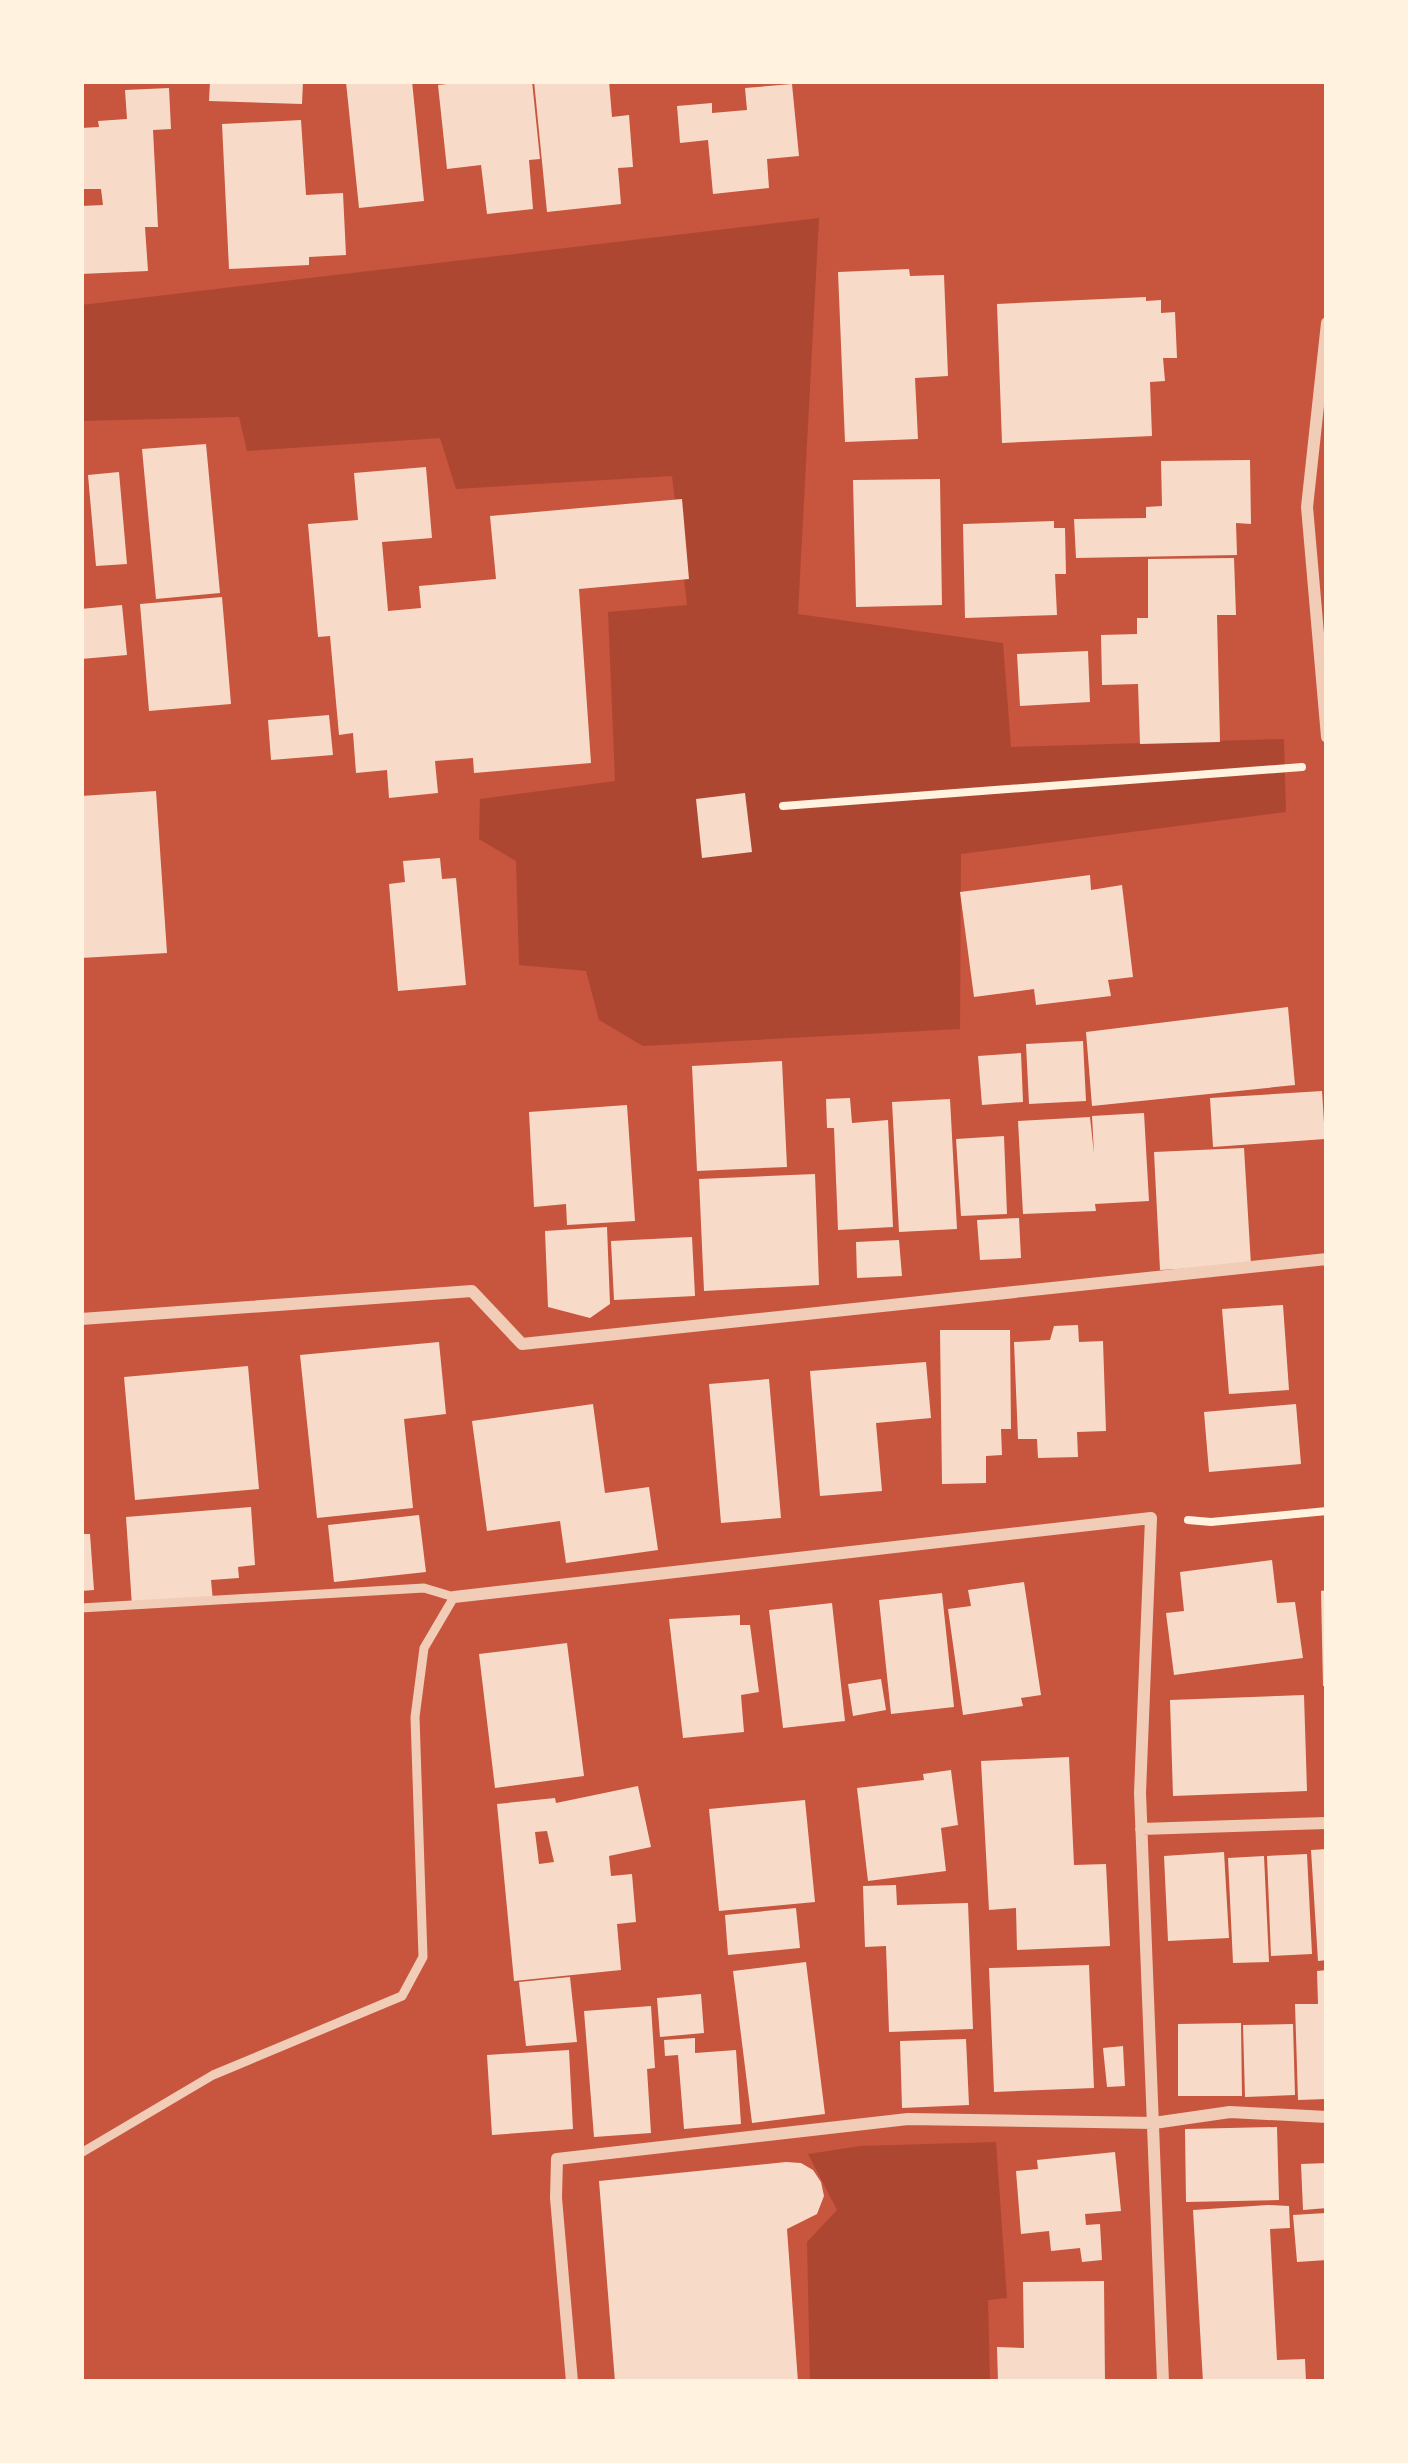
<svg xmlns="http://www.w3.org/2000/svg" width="1408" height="2463" font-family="'PT Sans',sans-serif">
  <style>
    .green { fill: #ae4732 }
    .building { fill: #f7dbc8; fill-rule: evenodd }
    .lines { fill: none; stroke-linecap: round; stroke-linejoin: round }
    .path { stroke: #fff3e0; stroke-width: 8 }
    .service { stroke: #f1ccb7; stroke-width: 9 }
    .minor { stroke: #f1ccb7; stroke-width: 12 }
  </style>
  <rect width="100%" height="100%" fill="#c8553d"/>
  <path class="green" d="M819 218 798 614 1003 643 1011 747 1284 739 1286 812 961 854 960 1029 643 1046 599 1020 586 971 519 965 516 861 479 839 480 799 615 781 608 612 687 605 672 476 456 489 440 438 247 451 239 417 81 421V305Z
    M996 2142 1007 2298 988 2300 990 2382H810L807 2242 837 2210 808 2154 860 2146Z"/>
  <path class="building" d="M210 81H303L302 104 209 101Z
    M412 81 424 201 359 208 346 82Z
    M474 81H532L540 159 529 160 533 209 487 214 481 165 447 169 438 85Z
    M534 81H609L612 117 629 115 633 167 618 168 621 204 547 212Z
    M792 84 799 156 767 159 769 188 713 194 708 140 680 143 677 106 712 103V113L747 110 745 88Z
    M169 88 171 129 153 130 158 227H145L148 271 81 274V206L103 205 101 189H81V128L99 127 98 121 127 119 125 90Z
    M301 120 306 195 343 193 346 255 309 257V265L229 269 222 124Z
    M909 269 910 276 944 275 948 376 915 378 918 439 845 442 838 272Z
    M1146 297V301L1161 300V313L1175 312 1177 358H1163L1165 381 1150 382 1152 436 1002 443 997 304Z
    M206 444 220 593 156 599 142 449Z
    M1250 460 1251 524 1236 523 1237 555 1076 558 1074 519 1146 518V507L1162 506 1161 461Z
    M426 467 432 538 382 542 388 611 421 608 419 586 496 579 490 516 682 499 689 579 579 589 591 763 474 773 473 758 435 761 438 793 389 798 387 770 356 773 353 733 339 735 330 636 318 637 308 524 358 520 354 473Z
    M119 472 127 564 96 566 88 475Z
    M940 479 942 605 856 607 853 480Z
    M1054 521V528H1065L1066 574H1055L1057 615 965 618 963 524Z
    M1234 558 1236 615H1217L1220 742 1140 744 1138 684 1102 685 1101 635 1137 634V618H1148V559Z
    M222 597 231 704 149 711 140 604Z
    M122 605 127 655 81 659V609Z
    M1088 651 1090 702 1020 706 1017 654Z
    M329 715 333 755 271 760 268 720Z
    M156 791 167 953 81 958V796Z
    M745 793 752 852 702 858 696 799Z
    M440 858 442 879 456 878 466 985 398 991 389 884 405 882 403 861Z
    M1090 875 1091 890 1122 885 1133 977 1108 980 1111 996 1036 1005 1034 989 974 997 960 892Z
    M1288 1007 1295 1085 1092 1106 1086 1032Z
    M1083 1041 1086 1101 1029 1104 1026 1044Z
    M1021 1053 1023 1102 982 1105 978 1056Z
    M782 1061 787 1167 697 1171 692 1066Z
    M1322 1091 1325 1139 1213 1147 1210 1098Z
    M850 1098 852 1123 888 1120 893 1227 838 1230 834 1128H827L826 1099Z
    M950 1099 957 1229 899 1232 892 1102Z
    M627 1105 635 1221 567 1225 566 1204 534 1207 529 1112Z
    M1144 1113 1149 1201 1095 1204 1096 1211 1023 1214 1018 1121 1090 1117 1094 1154 1092 1116Z
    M1004 1136 1007 1214 961 1216 956 1139Z
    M1244 1148 1251 1265 1160 1270 1154 1152Z
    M815 1174 819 1285 704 1291 699 1179Z
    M1019 1218 1021 1258 980 1260 977 1220Z
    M607 1227 610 1304 590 1318 548 1307 545 1231Z
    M692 1237 695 1296 614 1300 611 1241Z
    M899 1240 902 1276 857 1278 856 1242Z
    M1283 1305 1289 1390 1229 1394 1222 1309Z
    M1078 1325 1079 1342 1103 1341 1106 1431 1077 1432 1078 1457 1038 1458 1037 1439H1018L1014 1342 1050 1340 1054 1326Z
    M940 1330H1010L1011 1429H1001L1002 1455 986 1456V1483L942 1484Z
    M439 1342 446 1414 404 1419 413 1508 317 1518 300 1355Z
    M926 1362 931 1418 876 1423 882 1491 820 1496 810 1371Z
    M248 1366 259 1489 135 1500 124 1377Z
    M769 1379 781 1518 721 1523 709 1384Z
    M593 1404 605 1493 649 1487 658 1550 566 1563 560 1521 487 1531 472 1421Z
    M1296 1404 1301 1464 1209 1472 1204 1412Z
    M251 1507 255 1565 238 1567 239 1578 211 1580 213 1601 132 1606 126 1517Z
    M419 1515 426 1572 334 1582 328 1525Z
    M81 1534H90L94 1590 81 1591Z
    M1272 1560 1277 1603 1295 1602 1303 1658 1174 1675 1166 1613 1184 1611 1180 1572Z
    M1024 1582 1041 1695 1021 1698 1023 1706 963 1715 948 1609 971 1606 968 1590Z
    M1327 1590V1686H1323L1321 1591Z
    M942 1593 954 1707 891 1714 879 1600Z
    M832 1603 845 1721 783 1728 769 1610Z
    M740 1615V1625H750L759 1692 741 1695 744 1732 683 1738 669 1619Z
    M567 1643 584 1776 495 1788 479 1654Z
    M881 1679 886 1710 853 1716 848 1684Z
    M1304 1695 1307 1791 1173 1796 1170 1700Z
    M1069 1757 1074 1865 1106 1864 1110 1946 1017 1950 1016 1908 989 1910 981 1761Z
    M951 1770 958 1825 941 1828 946 1871 868 1881 857 1788 924 1780 923 1774Z
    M638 1786 651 1847 609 1856 611 1876 632 1874 636 1922 617 1924 621 1970 514 1981 497 1804 555 1798 556 1803ZM547 1831 554 1862 539 1864 535 1832Z
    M805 1800 815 1902 719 1911 709 1809Z
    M1327 1849V1960L1318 1961 1311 1850Z
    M1224 1852 1229 1938 1168 1941 1164 1856Z
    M1307 1854 1312 1954 1271 1956 1267 1856Z
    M1264 1856 1269 1962 1233 1963 1228 1858Z
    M896 1885 897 1905 968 1903 973 2029 889 2032 886 1946 865 1947 863 1886Z
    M796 1908 800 1948 728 1955 725 1915Z
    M806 1962 825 2114 752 2123 733 1971Z
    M1089 1965 1094 2088 994 2092 989 1968Z
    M1327 1970V2099L1298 2100 1295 2004H1318L1317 1971Z
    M570 1977 577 2042 526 2046 519 1982Z
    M701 1994 704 2033 660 2037 657 1998Z
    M651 2006 655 2068 647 2069 651 2133 594 2137 584 2011Z
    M1241 2023 1242 2096H1178V2024Z
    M1293 2024 1295 2095 1245 2097 1243 2025Z
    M695 2038V2053L736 2050 741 2124 684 2129 678 2055 665 2056 664 2040Z
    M966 2039 969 2105 902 2108 900 2041Z
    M1123 2046 1125 2086 1107 2087 1103 2048Z
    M569 2050 573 2129 492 2135 487 2055Z
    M1277 2127 1279 2200 1186 2202 1185 2129Z
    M1115 2152 1121 2211 1085 2214 1086 2225 1100 2224 1102 2260 1082 2262 1080 2248 1051 2251 1049 2231 1021 2234 1016 2171 1038 2169 1037 2160Z
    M786 2162 801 2163 813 2170 821 2182 824 2196 817 2214 787 2229 798 2382H615L599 2181Z
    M1327 2163V2208L1303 2210 1301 2164Z
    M1268 2205 1289 2206 1290 2228 1270 2229 1277 2360 1305 2359 1306 2382H1203L1193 2210Z
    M1326 2213 1327 2260 1297 2262 1293 2215Z
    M1104 2281 1105 2382H998L997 2347 1024 2348 1023 2282Z"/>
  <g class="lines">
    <path class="path" d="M783 806 1302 767
      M1188 1520 1211 1522 1327 1511"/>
    <path class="service" d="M81 1608 424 1588 454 1597 424 1648 415 1717 423 1957 402 1996 213 2075 81 2153"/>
    <path class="minor" d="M1327 323 1307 507 1327 737
      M81 1319 472 1291 522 1344 1327 1259
      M454 1597 1151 1518 1140 1793 1163 2382
      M1141 1829 1327 1823
      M572 2382 556 2198 557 2159 908 2119 1154 2123 1230 2112 1327 2117"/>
  </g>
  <rect width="1408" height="2463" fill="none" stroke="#fff3e0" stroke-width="168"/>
</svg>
